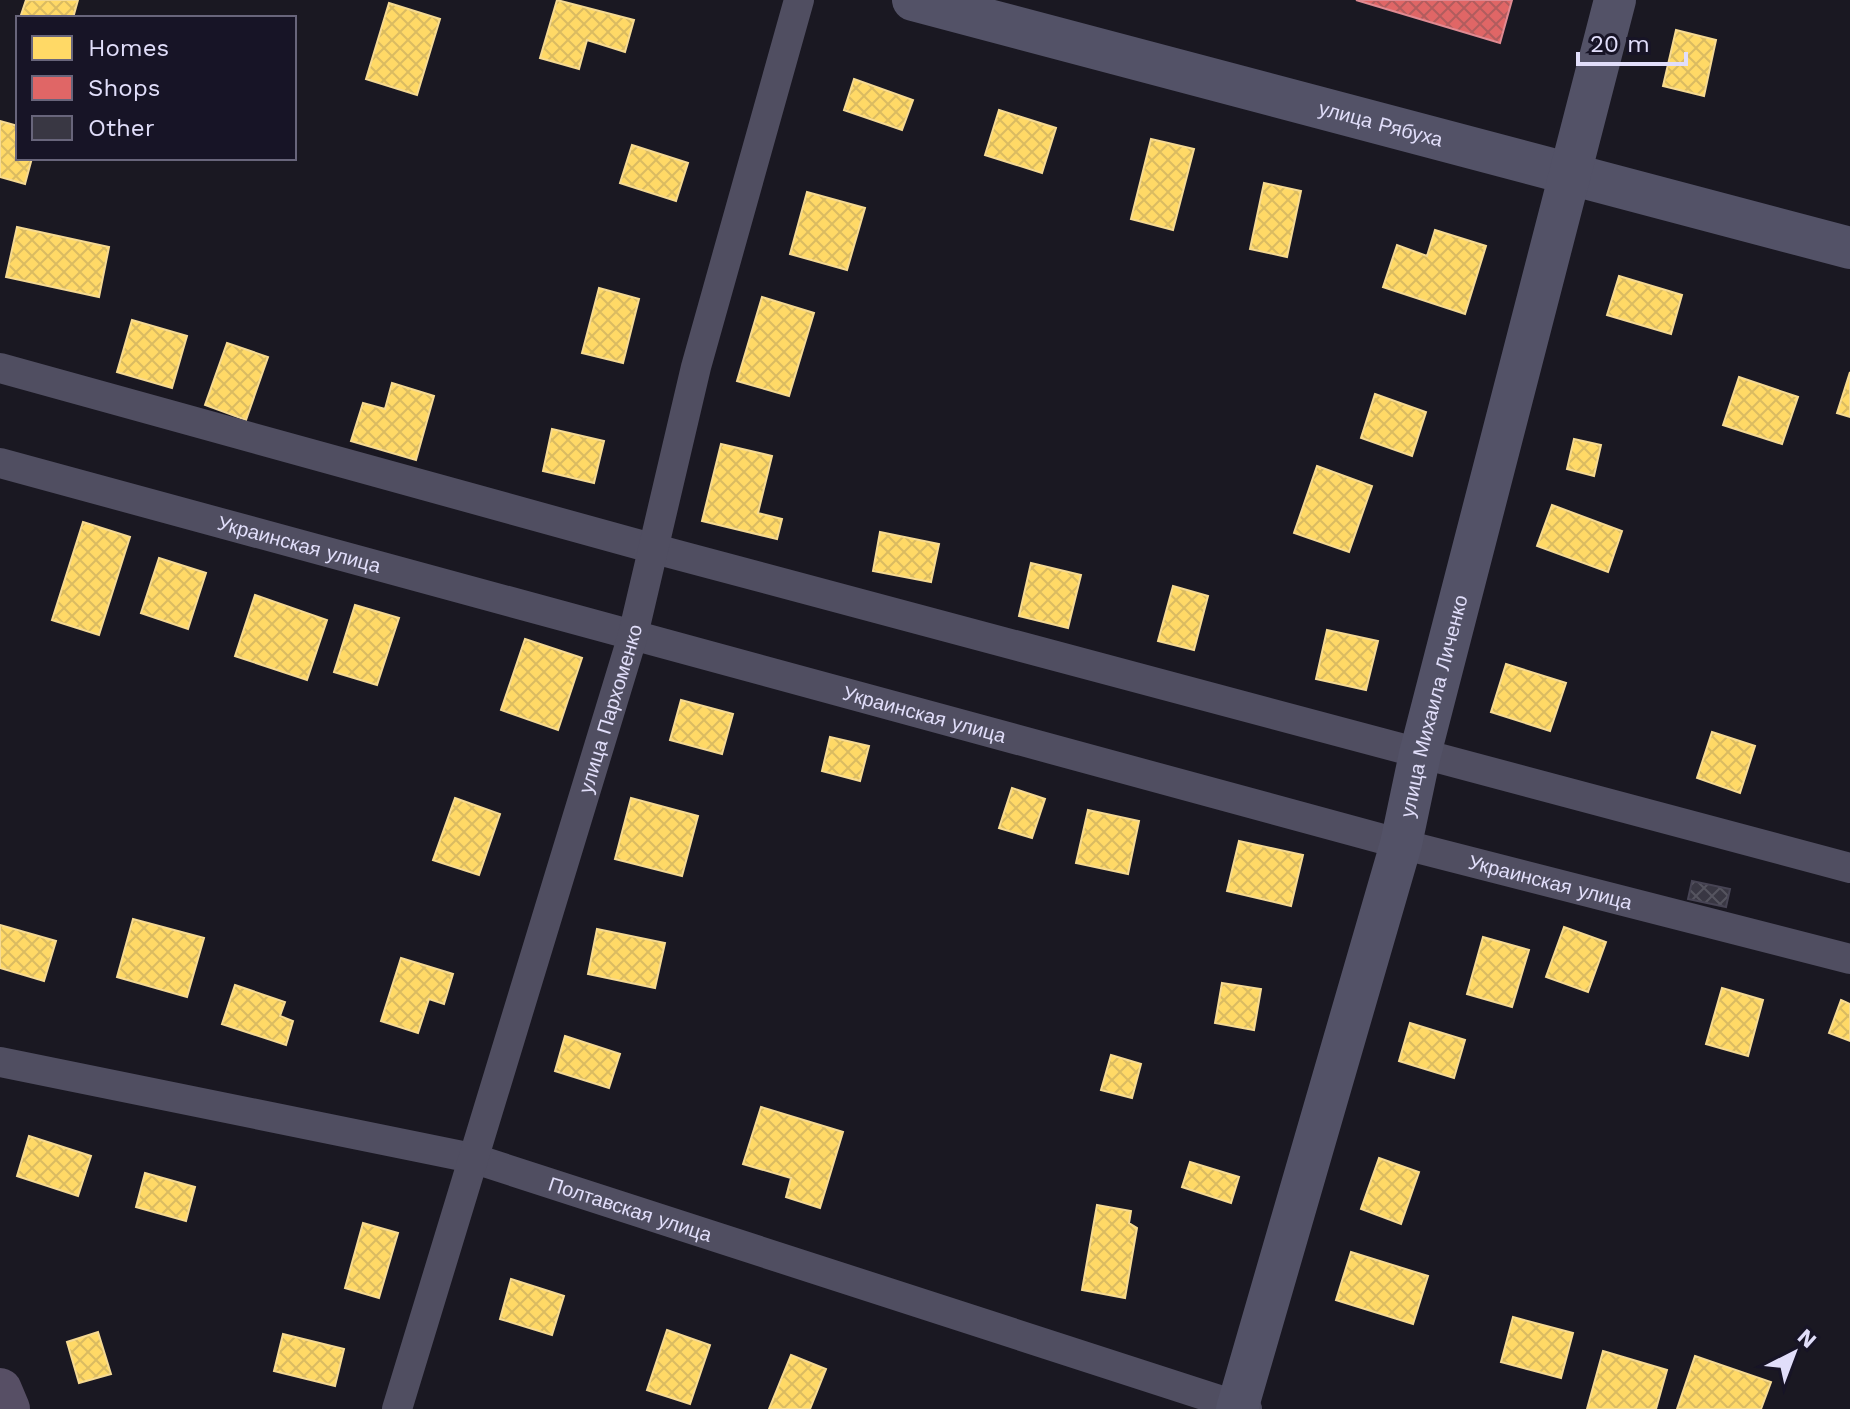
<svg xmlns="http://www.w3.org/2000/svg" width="1850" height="1409" font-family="'Work Sans',sans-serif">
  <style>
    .homes { fill: url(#homes-cross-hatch); stroke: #f6da92; stroke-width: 2 }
    .shops { fill: url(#shops-cross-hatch); stroke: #e08a92; stroke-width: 2 }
    .building { fill: url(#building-cross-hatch); stroke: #474454; stroke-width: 2 }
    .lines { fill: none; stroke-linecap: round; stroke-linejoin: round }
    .street { stroke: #504e61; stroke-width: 30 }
    .secondary { stroke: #535267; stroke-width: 42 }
    .primary { stroke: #574f65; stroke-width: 44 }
    .labels { text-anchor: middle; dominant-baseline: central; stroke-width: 8; stroke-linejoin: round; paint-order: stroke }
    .street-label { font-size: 20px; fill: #e1defa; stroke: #171426 }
  </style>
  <defs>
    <pattern id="homes-cross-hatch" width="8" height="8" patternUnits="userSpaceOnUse" patternTransform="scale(2)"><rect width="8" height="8" fill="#ffd966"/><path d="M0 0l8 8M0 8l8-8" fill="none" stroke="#dabb61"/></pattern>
    <pattern id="shops-cross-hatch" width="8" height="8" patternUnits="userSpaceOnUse" patternTransform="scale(2)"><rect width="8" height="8" fill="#e06666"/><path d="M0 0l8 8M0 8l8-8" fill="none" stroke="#b15c5e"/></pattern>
    <pattern id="building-cross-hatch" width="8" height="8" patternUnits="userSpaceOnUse" patternTransform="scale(2)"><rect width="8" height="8" fill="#393743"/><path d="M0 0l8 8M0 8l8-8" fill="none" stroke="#55545f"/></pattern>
  </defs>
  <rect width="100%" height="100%" fill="#1a1822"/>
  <path class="homes" d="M26 0H78L73 18H20Z
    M557 0 634 20 625 52 587 40 579 69 540 58Z
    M389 3 440 19 417 95 366 79Z
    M1676 30 1716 40 1704 96 1663 86Z
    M854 79 913 100 902 130 844 110Z
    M999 110 1056 128 1042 173 985 155Z
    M0 121 18 126V158H32L25 184 0 177Z
    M1151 139 1194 149 1173 230 1131 219Z
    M632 145 688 163 676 201 620 183Z
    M1264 183 1301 191 1287 257 1250 249Z
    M807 192 865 208 847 270 790 254Z
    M17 227 109 247 99 297 6 277Z
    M1435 230 1486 246 1465 314 1383 287 1397 245 1427 256Z
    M1619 276 1682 295 1671 334 1607 315Z
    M599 288 639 299 623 363 582 353Z
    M762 297 814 313 789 396 737 381Z
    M132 320 187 336 172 388 117 372Z
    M227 343 268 357 246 420 205 405Z
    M1850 372V417L1837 413Z
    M1739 377 1798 397 1782 444 1723 425Z
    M392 383 434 396 416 460 351 441 363 403 385 409Z
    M1375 394 1426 412 1412 456 1361 438Z
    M552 429 604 441 594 483 543 471Z
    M1574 439 1601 445 1594 476 1567 469Z
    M721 444 772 456 758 513 782 519 777 539 702 521Z
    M1317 466 1372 486 1349 552 1294 533Z
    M1552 505 1622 531 1608 572 1537 546Z
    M83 522 130 537 99 635 52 620Z
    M880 532 939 544 931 582 873 571Z
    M159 558 206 573 188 629 141 613Z
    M1031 563 1081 575 1068 628 1019 616Z
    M1173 586 1208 596 1194 650 1158 641Z
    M255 595 327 620 307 680 235 656Z
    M355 605 399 618 377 685 334 672Z
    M1327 630 1378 641 1366 690 1316 679Z
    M525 639 582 658 558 730 501 710Z
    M1506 664 1566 683 1550 731 1491 712Z
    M681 700 733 714 722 754 670 740Z
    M1712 732 1755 746 1740 793 1697 778Z
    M830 737 869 746 860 781 822 771Z
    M1012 788 1045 799 1032 838 999 828Z
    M455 798 500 814 479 875 433 860Z
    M631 798 698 816 682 876 615 859Z
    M1088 810 1139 821 1128 874 1076 863Z
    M1239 841 1303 855 1291 906 1227 891Z
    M133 919 204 938 187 997 117 977Z
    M0 925 56 941 44 981 0 968Z
    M1564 927 1606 942 1588 992 1546 977Z
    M597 929 665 943 655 988 588 974Z
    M1483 937 1529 950 1512 1007 1467 994Z
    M401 958 453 974 444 1004 429 999 418 1033 381 1021Z
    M1222 983 1261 989 1254 1030 1215 1023Z
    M235 985 285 1002 280 1016 293 1021 286 1045 222 1024Z
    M1722 988 1763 1000 1748 1056 1706 1044Z
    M1841 1000 1850 1004V1041L1829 1033Z
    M1410 1023 1465 1040 1454 1078 1399 1061Z
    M565 1036 620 1054 609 1088 555 1071Z
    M1111 1055 1141 1064 1132 1098 1101 1090Z
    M761 1107 843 1132 820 1208 786 1197 791 1178 743 1164Z
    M29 1136 91 1156 78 1196 17 1176Z
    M1379 1158 1419 1172 1401 1224 1361 1209Z
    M1190 1162 1239 1177 1231 1203 1182 1187Z
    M145 1173 195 1187 186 1221 136 1207Z
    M1097 1205 1131 1211 1129 1223 1137 1228 1125 1298 1082 1290Z
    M363 1223 398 1233 379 1298 345 1288Z
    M1351 1252 1428 1276 1413 1324 1336 1300Z
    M511 1279 564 1296 552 1335 500 1319Z
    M1513 1317 1573 1333 1561 1378 1501 1362Z
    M667 1330 710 1345 690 1404 647 1390Z
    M98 1332 111 1374 79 1383 67 1342Z
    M283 1334 344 1349 335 1386 274 1371Z
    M1603 1351 1667 1370 1656 1409H1587Z
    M791 1355 826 1369 810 1409H769Z
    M1695 1356 1771 1382 1761 1409H1677Z"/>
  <path class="shops" d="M1356 0H1512L1500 43Z"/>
  <path class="building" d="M1692 881 1730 889 1726 907 1688 899Z"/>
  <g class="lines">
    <g class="street">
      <path d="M0 368 655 549 1850 868"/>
      <path id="s1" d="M0 463 1401 844 1850 959"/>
      <path id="s2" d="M0 1062 472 1158 1247 1409"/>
      <path id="s3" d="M397 1409 633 635 696 367 799 0"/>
    </g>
    <g class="secondary">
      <path id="s4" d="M913 0 1850 248"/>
      <path id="s5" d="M1237 1409 1401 844 1420 754 1615 0"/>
    </g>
    <path class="primary" d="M0 1390 8 1409"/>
  </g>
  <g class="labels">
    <g class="street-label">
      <text stroke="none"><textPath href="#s4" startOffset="484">улица Рябуха</textPath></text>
      <text stroke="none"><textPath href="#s1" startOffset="310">Украинская улица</textPath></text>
      <text stroke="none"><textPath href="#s5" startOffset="730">улица Михаила Личенко</textPath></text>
      <text stroke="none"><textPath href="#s3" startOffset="732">улица Пархоменко</textPath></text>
      <text stroke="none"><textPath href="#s1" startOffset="958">Украинская улица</textPath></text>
      <text stroke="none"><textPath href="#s1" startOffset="1606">Украинская улица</textPath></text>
      <text stroke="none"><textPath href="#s2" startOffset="648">Полтавская улица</textPath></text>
    </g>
  </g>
  <rect x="16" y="16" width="280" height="144" fill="#171426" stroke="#68657b" stroke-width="2"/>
  <rect x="32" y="36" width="40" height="24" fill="#ffd966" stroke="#68657b" stroke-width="2"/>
  <text x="88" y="56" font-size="24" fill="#e1defa">Homes</text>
  <rect x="32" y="76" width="40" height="24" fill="#e06666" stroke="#68657b" stroke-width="2"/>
  <text x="88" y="96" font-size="24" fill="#e1defa">Shops</text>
  <rect x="32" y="116" width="40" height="24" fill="#393743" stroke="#68657b" stroke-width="2"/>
  <text x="88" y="136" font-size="24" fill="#e1defa">Other</text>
  <g transform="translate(1794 1353) rotate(42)" stroke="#171426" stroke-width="6" paint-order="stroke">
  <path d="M0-6L14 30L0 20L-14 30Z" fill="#e1defa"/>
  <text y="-12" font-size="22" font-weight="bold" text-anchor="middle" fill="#e1defa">N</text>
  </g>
  <path d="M1578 52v12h108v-12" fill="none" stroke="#e1defa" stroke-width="4"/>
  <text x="1590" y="52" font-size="24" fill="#e1defa" stroke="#171426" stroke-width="6" paint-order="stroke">20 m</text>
</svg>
